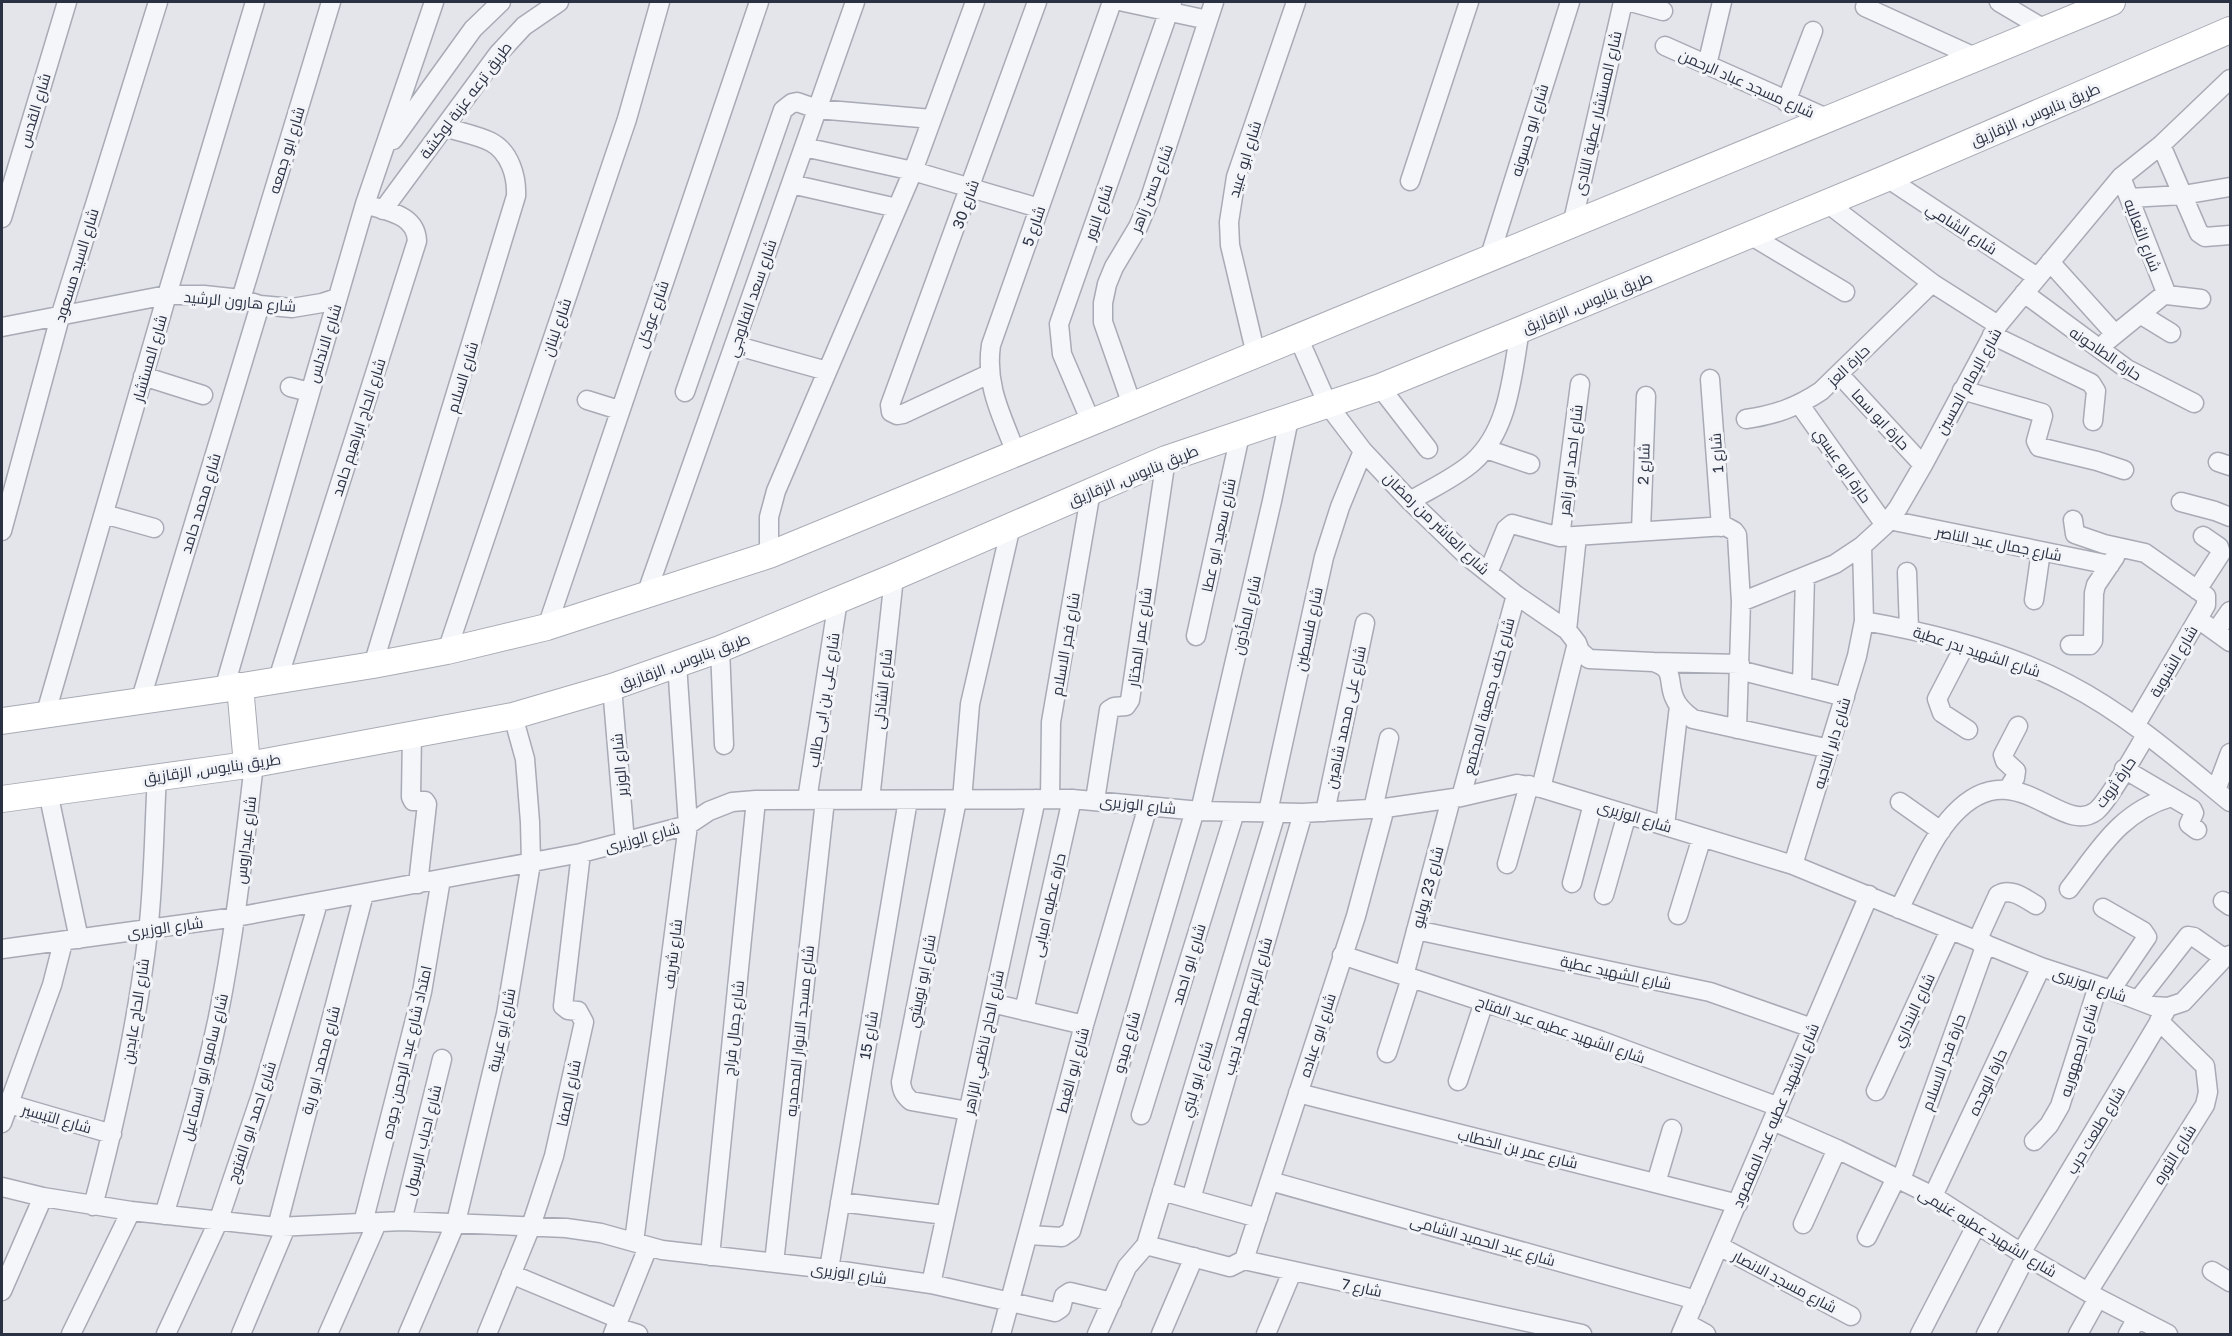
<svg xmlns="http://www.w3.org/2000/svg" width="2232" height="1336" font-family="'Golos Text',Cairo,sans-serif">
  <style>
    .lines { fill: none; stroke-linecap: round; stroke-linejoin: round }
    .street-casing { stroke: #a8abb5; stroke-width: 21 }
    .secondary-casing { stroke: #a8abb5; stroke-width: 28 }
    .street { stroke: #f5f6f9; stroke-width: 18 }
    .secondary { stroke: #fff; stroke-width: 26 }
    .labels { text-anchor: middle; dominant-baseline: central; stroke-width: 6; stroke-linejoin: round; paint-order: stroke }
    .street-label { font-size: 15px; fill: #2a3143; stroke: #f2f4f8 }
  </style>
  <rect width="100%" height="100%" fill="#e3e5eb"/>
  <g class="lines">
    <g class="street-casing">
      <path id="street" d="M1124 2 1208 20
        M1631 2 1663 11
        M1999 2 2046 30
        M1865 7 1977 58
        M1665 46 1829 119
        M1707 65 1722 2
        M1786 102 1813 31
        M393 140 473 29 501 2
        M2161 145 2199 233 2205 237 2230 235
        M804 147 913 171 1039 208
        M2121 177 2167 295 2201 299
        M1887 178 2037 277
        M1410 181 1469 2
        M791 184 897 208
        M2129 198 2183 195 2230 187
        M1827 203 1932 283 1998 325
        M383 210 498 54 524 26 559 2
        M2 218 67 2
        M1572 225 1623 2
        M1750 235 1845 292
        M1489 259 1570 2
        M2050 262 2115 334
        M2024 293 2127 369 2194 403
        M241 299 331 2
        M2140 314 2171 333
        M2 327 167 295H204L241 299 260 305 292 308 322 303 337 298
        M1992 335 2091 383 2096 391 2093 421
        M1298 337 1328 405 1363 451 1410 501 1467 556 1516 595 1567 630 1577 643 1580 651 1589 659 1653 662C1676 669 1667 680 1674 697 1677 706 1685 713 1693 719L1830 749
        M2107 341 2166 293
        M734 345 827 371
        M1256 355 1230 245 1229 222 1236 177 1296 2
        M989 374 903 414 897 415 891 412 890 405 1037 2
        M1839 374 1923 465
        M143 376 203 395
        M1710 379 1721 527
        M290 387 309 392
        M1380 387 1428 449
        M1962 390 2042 413 2043 416 2036 441 2039 447 2097 461 2124 470
        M685 392 783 110 792 103 797 102 817 109 932 119
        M587 400 619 410
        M1132 405 1103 322V303L1107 284 1114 267 1138 227 1149 201 1214 2
        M1800 405 1885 525
        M1746 419C1775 415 1797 407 1821 391L1932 283
        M1091 422 1062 354 1059 324 1172 2
        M1486 449 1530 464
        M1016 453C1002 416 985 386 991 345L1112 2
        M2218 462 2230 466
        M1410 501C1430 489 1455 478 1473 462 1509 430 1512 375 1520 330
        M2181 502 2215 511 2230 517
        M104 514 154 528
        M1889 520 2110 565
        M2073 520 2075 534 2104 544 2145 553 2206 596V605L2135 726
        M2 531 60 317 158 2
        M1641 531 1646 396
        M1560 537 1580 384
        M769 555V517L776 491 913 171 975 2
        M1907 572 1909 629
        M1488 573 1506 529 1512 524 1560 537 1725 526 1734 531 1737 535 1741 602 1737 729
        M2197 590 2221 553 2219 547 2203 536
        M646 595 855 2
        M2034 600 2041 551
        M1741 602 1835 564 1862 546 1885 525 1898 508 1923 465 1998 325 2121 177 2161 145 2230 79
        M2198 619 2230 642
        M1864 621C1933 633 2006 651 2068 684 2128 715 2179 760 2230 802
        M547 627 759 2
        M1567 630 1577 536
        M2216 631 2230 611
        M1196 636 1240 435
        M1965 645 1937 699 1942 713 1968 730
        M2070 645H2090L2093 641 2094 593 2096 585 2115 557
        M720 649 724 745
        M447 651 627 119 660 2
        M1653 662 1740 664
        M373 665 516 196C517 177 510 152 491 142 477 135 459 132 445 127
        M1739 670 1845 697
        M278 679 417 241C416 214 386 211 365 204
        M1802 686 1805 577
        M612 687 625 842
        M224 689 365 204 434 2
        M140 702 260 305
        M45 716 167 295 255 2
        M412 734 411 797 413 801H425L427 804 418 884
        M2124 769 2192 809 2194 813 2189 824 2197 830
        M1541 788 1577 643
        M2008 789 2015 778 2016 771 2005 761 2003 755 2018 726
        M2216 790 2230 753
        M48 792 79 939
        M1461 797 1516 595
        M1050 799 1051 722 1091 491
        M807 800 838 600
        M870 800 894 577
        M957 800 901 1082C902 1091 904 1095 911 1101L968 1111
        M962 800 970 704 1011 526
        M1095 800 1109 710 1114 707 1126 706 1130 700 1166 459
        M1900 802 1941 831
        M1373 809 1389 738
        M1200 811 1272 501 1289 419
        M1268 812 1324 557 1340 507 1363 451
        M1325 812 1365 623
        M1665 826 1679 706
        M1507 864 1529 785
        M1793 865 1857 656 1864 621 1862 546
        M1572 883 1593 804
        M2069 889C2100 849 2120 812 2171 797
        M1604 895 1627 814
        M2223 901 2230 906
        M2103 908 2143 931 2147 937 2111 990
        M1899 909C1915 879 1931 838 1954 814 2015 749 2061 838 2096 811 2108 802 2137 750 2146 735
        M1678 915 1702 837
        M1416 930 1710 992 1812 1028
        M1977 941 1998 895C2011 887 2024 898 2036 905
        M2 949 236 917 581 853 688 825 709 811 732 802 756 800 1072 799 1200 811 1303 813 1385 808 1461 797 1517 784 1541 788 1793 865 2041 967 2111 990 2153 1006 2168 1007 2183 1002 2224 958 2230 955
        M1342 955 1602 1041 1779 1107
        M1404 976 1451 799
        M2138 1000 2188 936 2194 937 2224 958
        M992 1003 1084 1025
        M1024 1011 1072 799
        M1387 1053 1411 978
        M1458 1081 1484 1002
        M1876 1091 1950 930
        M1298 1093 1738 1204
        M2 1102 112 1134
        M1141 1115 1235 812
        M1773 1121 1837 1149 1933 1196 2026 1256 2098 1298 2168 1334
        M2 1123 52 985 63 942
        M2034 1141 2049 1125 2060 1106 2098 986
        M1901 1180 1986 944
        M1270 1181 1696 1300
        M1656 1183 1672 1129
        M2 1187 43 1197 131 1211 277 1227 402 1221 566 1228 601 1233 662 1250 829 1269 931 1284 1055 1312 1061 1308 1064 1296 1070 1292 1112 1302
        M1162 1191 1258 1218
        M1933 1196 2041 967
        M1191 1199 1303 813
        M840 1202 945 1215
        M93 1206C117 1116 137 1024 148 932 154 880 154 827 157 776
        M164 1215C184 1150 204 1084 218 1017 235 933 244 849 254 764
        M402 1221 442 1059
        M363 1223 422 992 441 879
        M1803 1224 1837 1149
        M277 1227 364 894
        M1028 1235 1062 1237 1071 1231 1195 810
        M1867 1237 1896 1178
        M634 1242 688 825 677 664
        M1146 1245 1230 1267 1244 1260 1582 1334
        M1719 1246 1851 1316
        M2021 1253 2165 1012
        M710 1256 756 800
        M1244 1260 1356 916 1385 808
        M774 1263 825 800
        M829 1269 908 800
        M2212 1271 2230 1282
        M511 1274 619 1319
        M931 1284 1036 799
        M2 1291 43 1197
        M2088 1292 2205 1105 2208 1092 2205 1066 2159 1021
        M1686 1323 1706 1334
        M616 1327 638 1334
        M71 1334 131 1211
        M166 1334 218 1222 261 1095 318 903
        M241 1334 286 1227
        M328 1334 377 1223
        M408 1334 456 1222 506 1014 531 863 530 822 525 759 513 716
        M487 1334 531 1226 554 1156 584 1022 578 1011 568 1010 563 1006 581 853
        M613 1334 648 1247
        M1001 1334 1084 1025 1148 806
        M1097 1334 1127 1267 1146 1245 1276 813
        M1161 1334 1194 1257
        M1266 1334 1292 1272
        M1681 1334 1869 895
        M1920 1334 1977 1224
        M1986 1334 2026 1256
        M2078 1334 2098 1298
        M2128 1334 2137 1318"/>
    </g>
    <g class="secondary-casing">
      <path id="secondary" d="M240 686 247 765
        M2 721 224 689 373 665 447 651 547 627 769 555 2112 2
        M2 799 254 764 513 716 612 687 720 649 894 577 1166 459 1380 387 1520 330 1887 178 2230 30"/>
    </g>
    <use href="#street" class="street"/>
    <use href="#secondary" class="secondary"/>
  </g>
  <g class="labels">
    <g class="street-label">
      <text transform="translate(1747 83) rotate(24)">شارع مسجد عباد الرحمن</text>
      <text transform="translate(465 100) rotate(-53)">طريق ترعه عزبة لوكشة</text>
      <text transform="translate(34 110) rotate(-73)">شارع القدس</text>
      <text transform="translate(1597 113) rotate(-77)">شارع المستشار عطية النادى</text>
      <text transform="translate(2035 114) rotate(-23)">طريق بنايوس, الزقازيق</text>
      <text transform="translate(1529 130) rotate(-73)">شارع ابو حسونه</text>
      <text transform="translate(286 150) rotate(-73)">شارع ابو جمعه</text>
      <text transform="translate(1244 159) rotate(-73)">شارع ابو عبيد</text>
      <text transform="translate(1151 188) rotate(-69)">شارع حسن زاهر</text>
      <text transform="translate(965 204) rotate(-70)">شارع 30</text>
      <text transform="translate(1098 212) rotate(-71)">شارع النور</text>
      <text transform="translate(1033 226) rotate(-71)">شارع 5</text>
      <text transform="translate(1962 228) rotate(33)">شارع الشامي</text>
      <text transform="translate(2143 235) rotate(69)">شارع الثعالبه</text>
      <text transform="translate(76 265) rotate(-73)">شارع السيد مسعود</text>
      <text transform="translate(751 298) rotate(-71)">شارع سعد الفالوجي</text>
      <text transform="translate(240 301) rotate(5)">شارع هارون الرشيد</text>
      <text transform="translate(1587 302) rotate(-22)">طريق بنايوس, الزقازيق</text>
      <text transform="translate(652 314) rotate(-71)">شارع عوكل</text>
      <text transform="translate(556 327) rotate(-71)">شارع لبنان</text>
      <text transform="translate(324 343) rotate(-73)">شارع الاندلس</text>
      <text transform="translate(2106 353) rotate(34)">حارة الطاحونه</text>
      <text transform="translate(149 358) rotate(-74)">شارع المستشار</text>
      <text transform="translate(1848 365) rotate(-44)">حارة العز</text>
      <text transform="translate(462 377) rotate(-73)">شارع السلام</text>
      <text transform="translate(1968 381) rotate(-61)">شارع الإمام الحسين</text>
      <text transform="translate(1881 419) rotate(47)">حارة ابو سما</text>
      <text transform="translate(358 427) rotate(-72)">شارع الحاج ابراهيم حامد</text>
      <text transform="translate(1716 453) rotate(-94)">شارع 1</text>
      <text transform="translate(1570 460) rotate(-83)">شارع احمد ابو زاهر</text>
      <text transform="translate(1643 464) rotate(-88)">شارع 2</text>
      <text transform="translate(1843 465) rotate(55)">حارة ابو عيسي</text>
      <text transform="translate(1133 475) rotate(-22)">طريق بنايوس, الزقازيق</text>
      <text transform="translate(200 503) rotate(-73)">شارع محمد حامد</text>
      <text transform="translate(1437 523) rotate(44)">شارع العاشر من رمضان</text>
      <text transform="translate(1218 535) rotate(-78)">شارع سعيد ابو عطا</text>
      <text transform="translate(1999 543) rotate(11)">شارع جمال عبد الناصر</text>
      <text transform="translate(1246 615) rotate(-77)">شارع المأذون</text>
      <text transform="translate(1308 629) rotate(-78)">شارع فلسطين</text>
      <text transform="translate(1139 637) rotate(-82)">شارع عمر المختار</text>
      <text transform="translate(1065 644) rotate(-80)">شارع فجر الاسلام</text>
      <text transform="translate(1977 651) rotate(18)">شارع الشهيد بدر عطية</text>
      <text transform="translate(684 661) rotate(-20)">طريق بنايوس, الزقازيق</text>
      <text transform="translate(2173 661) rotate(-60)">شارع الشبوية</text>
      <text transform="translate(882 689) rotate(-84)">شارع الشاذلى</text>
      <text transform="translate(1488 696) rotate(-75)">شارع خلف جمعية المجتمع</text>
      <text transform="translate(823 700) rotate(-81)">شارع على بن ابى طالب</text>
      <text transform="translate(1345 717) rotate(-78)">شارع على محمد شاهين</text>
      <text transform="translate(1831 743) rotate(-73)">شارع داير الناحيه</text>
      <text transform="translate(619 765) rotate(-95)">شارع الوزير</text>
      <text transform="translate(212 768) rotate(-8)">طريق بنايوس, الزقازيق</text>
      <text transform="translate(2115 782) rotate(-55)">حارة ثروت</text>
      <text transform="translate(1138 804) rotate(6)">شارع الوزيرى</text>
      <text transform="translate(1635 816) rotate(17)">شارع الوزيرى</text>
      <text transform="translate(642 837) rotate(-15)">شارع الوزيرى</text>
      <text transform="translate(245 840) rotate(-83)">شارع عيداروس</text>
      <text transform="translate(1427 887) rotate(-75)">شارع 23 يوليو</text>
      <text transform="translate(1048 905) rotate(-77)">حارة عطيه امبابى</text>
      <text transform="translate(165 927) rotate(-8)">شارع الوزيرى</text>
      <text transform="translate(672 954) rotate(-83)">شارع شريف</text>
      <text transform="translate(1188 964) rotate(-73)">شارع ابو احمد</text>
      <text transform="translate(1616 972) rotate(12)">شارع الشهيد عطية</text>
      <text transform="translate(921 981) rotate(-79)">شارع ابو نويشي</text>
      <text transform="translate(2090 984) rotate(19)">شارع الوزيرى</text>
      <text transform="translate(1247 1006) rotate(-74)">شارع الزعيم محمد نجيب</text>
      <text transform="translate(1913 1010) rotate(-65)">شارع البنداري</text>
      <text transform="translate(135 1011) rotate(-81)">شارع الحاج عابدين</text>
      <text transform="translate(733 1028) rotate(-84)">شارع جمال فراج</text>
      <text transform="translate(1561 1029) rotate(19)">شارع الشهيد عطيه عبد الفتاح</text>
      <text transform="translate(501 1030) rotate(-78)">شارع ابو عريبة</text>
      <text transform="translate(799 1031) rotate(-84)">شارع مسجد الانوار المحمديه</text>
      <text transform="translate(868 1035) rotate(-80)">شارع 15</text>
      <text transform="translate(1317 1035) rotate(-72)">شارع ابو عباده</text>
      <text transform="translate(983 1042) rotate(-78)">شارع الحاج ناظمي الزاهر</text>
      <text transform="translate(1126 1042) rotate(-74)">شارع ميدو</text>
      <text transform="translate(2078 1050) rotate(-73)">شارع الجمهوريه</text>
      <text transform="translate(406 1052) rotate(-77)">امتداد شارع عبد الرحمن جوده</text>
      <text transform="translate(320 1060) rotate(-75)">شارع محمد ابو رية</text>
      <text transform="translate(1943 1062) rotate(-70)">حارة فجر الاسلام</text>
      <text transform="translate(204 1067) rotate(-76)">شارع سامبو ابو اسماعيل</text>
      <text transform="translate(1072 1070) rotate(-75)">شارع ابو الغيط</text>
      <text transform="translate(1196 1079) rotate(-73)">شارع ابو لبني</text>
      <text transform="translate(1987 1082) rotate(-65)">حارة الوحده</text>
      <text transform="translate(568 1093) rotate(-78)">شارع الصفا</text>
      <text transform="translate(1775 1115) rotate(-67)">شارع الشهيد عطيه عبد المقصود</text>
      <text transform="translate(57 1118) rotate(16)">شارع التيسير</text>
      <text transform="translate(251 1122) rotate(-72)">شارع احمد ابو الفتوح</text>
      <text transform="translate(2095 1130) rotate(-59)">شارع طلعت حرب</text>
      <text transform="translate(422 1140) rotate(-76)">شارع احباب الرسول</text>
      <text transform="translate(1518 1148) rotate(14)">شارع عمر بن الخطاب</text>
      <text transform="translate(2174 1154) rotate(-58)">شارع الثوره</text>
      <text transform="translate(1988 1232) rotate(31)">شارع الشهيد عطيه غنيمى</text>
      <text transform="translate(1483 1240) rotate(16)">شارع عبد الحميد الشامى</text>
      <text transform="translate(849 1273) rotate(8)">شارع الوزيرى</text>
      <text transform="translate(1785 1281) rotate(28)">شارع مسجد الانصار</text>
      <text transform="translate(1362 1287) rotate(12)">شارع 7</text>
    </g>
  </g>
  <rect width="2232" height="1336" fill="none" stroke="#2a3143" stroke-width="6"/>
</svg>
